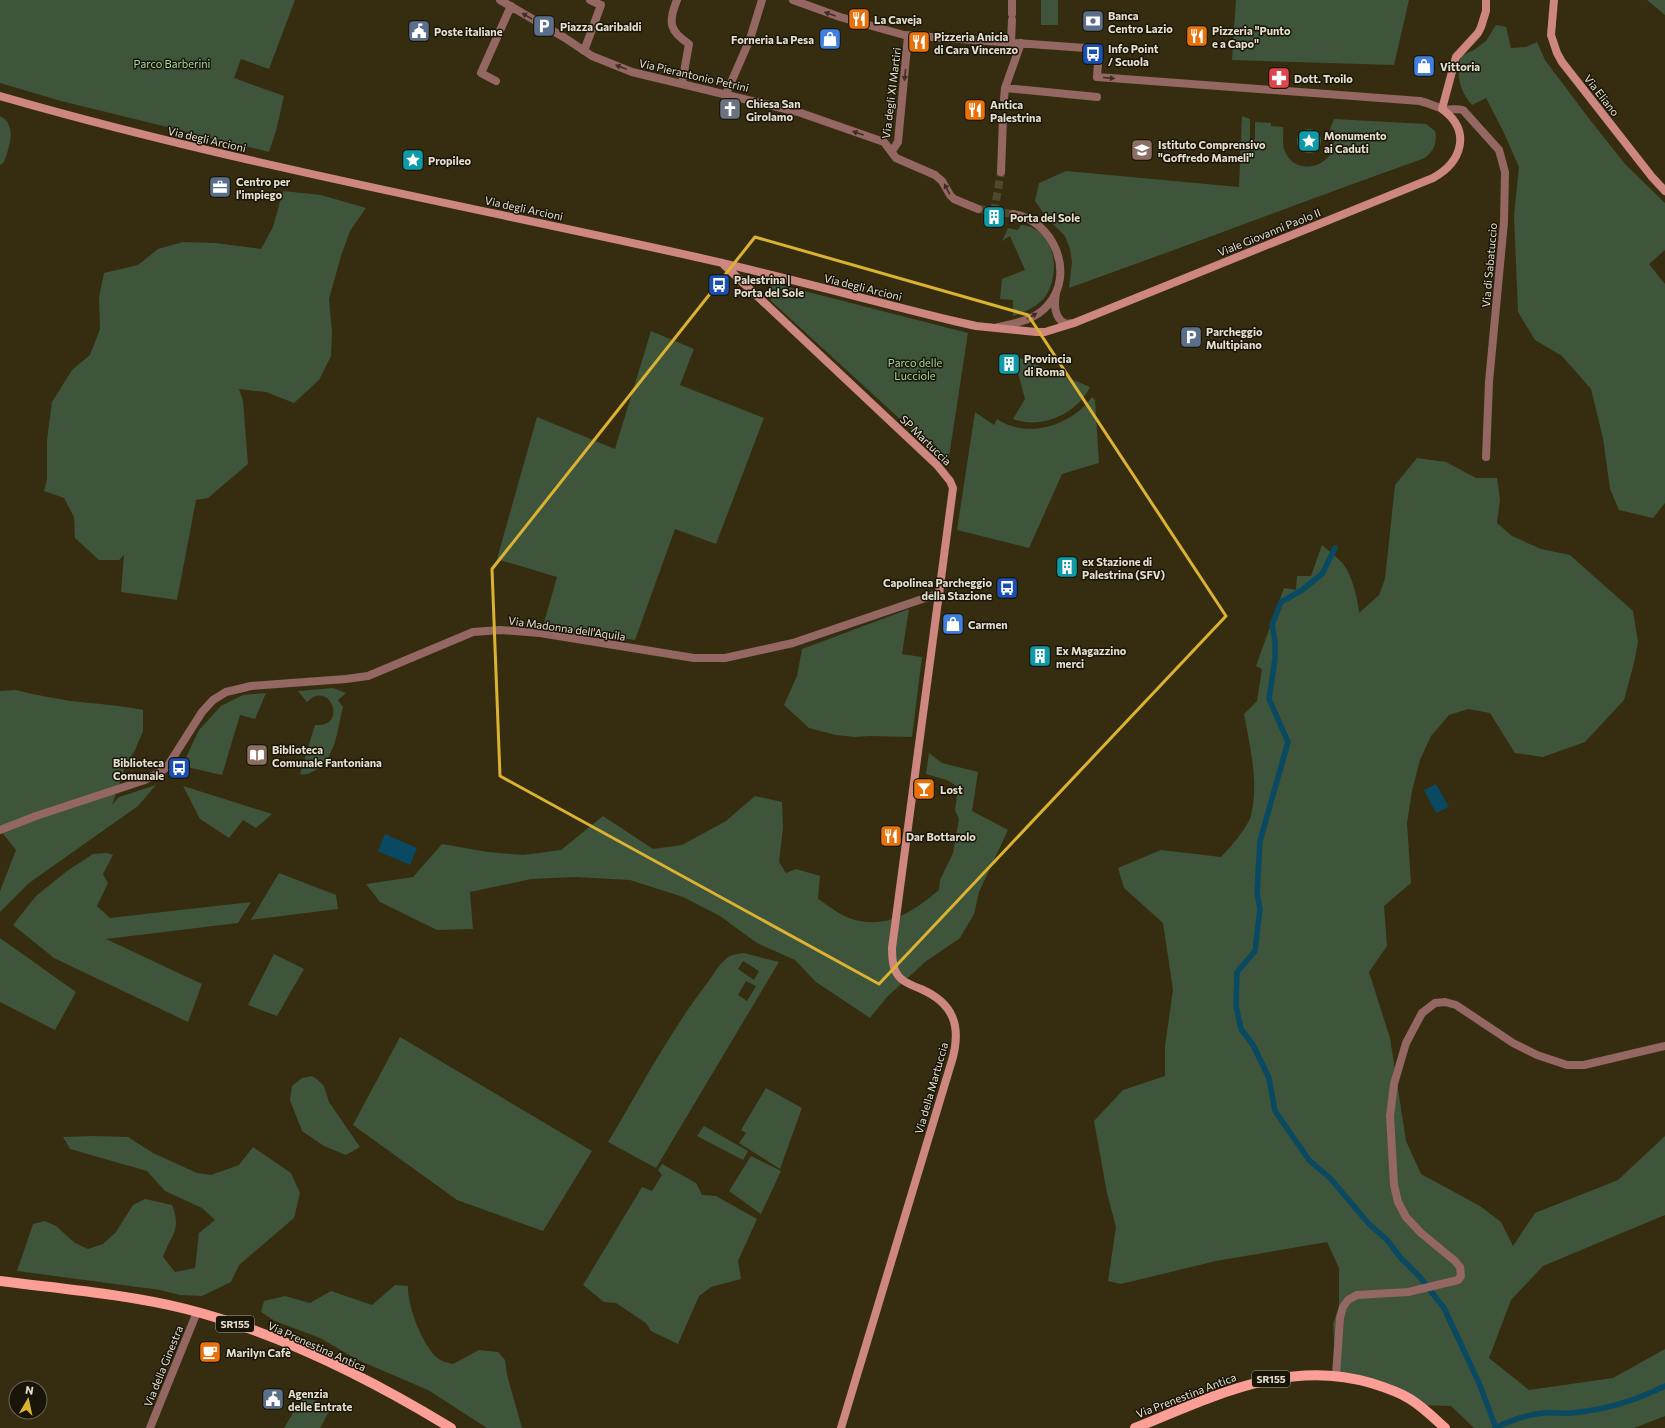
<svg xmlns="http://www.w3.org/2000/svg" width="1665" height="1428" font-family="Commissioner,sans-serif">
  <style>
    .green { fill: #3e543b; fill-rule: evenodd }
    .water { fill: #094962 }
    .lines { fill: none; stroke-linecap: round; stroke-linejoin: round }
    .stream { stroke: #094962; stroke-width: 5.5 }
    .street-tunnel { stroke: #50482d; stroke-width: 8; stroke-dasharray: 8 4; stroke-linecap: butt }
    .street { stroke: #946762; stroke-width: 8 }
    .secondary { stroke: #ce8680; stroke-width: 8 }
    .primary { stroke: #fb9e96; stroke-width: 10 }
    .oneway { fill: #3e2e24 }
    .marked { fill: none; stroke: #dcb233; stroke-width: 3; stroke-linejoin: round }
    .labels { text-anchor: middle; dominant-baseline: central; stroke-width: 3; stroke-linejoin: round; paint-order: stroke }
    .shield { fill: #191509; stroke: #a8a294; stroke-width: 1 }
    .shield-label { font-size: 10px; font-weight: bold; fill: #e5dfcf }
    .poi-label { font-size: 11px; font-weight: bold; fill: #e5dfcf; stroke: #191509; text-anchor: start }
    .park-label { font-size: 11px; fill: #a4da9b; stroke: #191509 }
    .street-label { font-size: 11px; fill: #e5dfcf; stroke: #191509 }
  </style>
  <rect width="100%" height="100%" fill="#362d10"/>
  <path class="green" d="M0 0H295L269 69 241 59 234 78 284 96 276 131 269 152 61 101 0 83Z
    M1041 0H1058V25H1041Z
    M1236 0H1409L1394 65 1232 60Z
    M1647 0H1665V15Z
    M1496 25 1506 27 1511 48 1526 47 1537 42 1545 60 1587 116 1625 164 1665 203V250L1649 264 1665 284V503L1653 518 1619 510 1610 489 1603 438 1591 389 1562 356 1535 340 1518 312 1514 215 1519 167 1503 131 1486 98 1472 105C1459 90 1456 75 1461 56L1474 50 1486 41Z
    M0 116C18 125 9 148 4 162L0 165Z
    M1242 116 1250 119V140L1255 139V122L1271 123V126L1283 127C1284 134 1282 142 1284 149 1295 183 1348 163 1330 129L1334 119 1426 124 1435 131C1438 142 1433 154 1422 159 1304 201 1187 246 1069 288L1072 262 1070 249 1065 236 1047 218 1035 201 1039 183 1066 171 1239 187Z
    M1297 141a12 12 0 1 1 24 0a12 12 0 1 1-24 0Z
    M283 191 321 195 366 208 350 231 341 256 329 299 332 332 331 356 319 380 294 403 266 392 239 389 243 401 248 464 208 498 196 500 177 600 121 592 124 555 119 560H99L75 538 74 517 64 498 44 491 47 479V440L52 402 72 370 90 355 100 329 99 297 104 273 138 265 158 249 183 242 215 243 261 249 273 227Z
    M1021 225C1055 227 1062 273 1045 297 1037 307 1025 312 1013 316V300L1000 299 1002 279 1025 270 1010 236 1002 241 1008 228 1018 230Z
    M773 283 968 333 948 463 771 301 769 288Z
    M651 331 694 349 680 385 764 418 716 544 675 529 635 640 543 626 557 577 497 559 537 417 615 449Z
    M1016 357 1023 359 1090 387C1077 414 1041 430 1013 419L1025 399 1015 362Z
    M1092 397 1095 400 1099 463 1062 474 1029 548 957 530 975 412 994 425 997 419C1028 440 1072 425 1092 397Z
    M1417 458 1446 462 1476 478H1497L1500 499 1497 523 1512 536 1541 549 1570 555 1633 611 1638 642 1634 663 1624 700 1585 742 1543 757 1515 753 1490 713 1468 709 1449 715 1431 736 1420 760 1412 791 1407 823 1411 883 1384 906 1387 946 1369 972 1390 1038 1406 1141 1421 1174 1480 1206 1501 1222 1513 1246 1535 1213 1618 1180 1665 1136V1215L1543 1266 1511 1300 1489 1358 1529 1390 1613 1378 1665 1349V1416L1634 1428H1474L1451 1406 1418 1405 1410 1399 1336 1375 1333 1324 1339 1306V1268L1327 1242 1216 1261 1121 1284 1108 1281 1116 1227 1107 1193 1094 1121 1123 1090 1165 1076V1046L1173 990 1163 923 1124 888 1118 868 1161 850 1221 857C1229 849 1249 826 1251 815 1259 782 1250 747 1244 714L1257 701 1262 669 1256 666 1284 588 1296 590 1297 576H1311L1322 545C1330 552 1342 560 1347 570 1353 581 1358 600 1359 613L1379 595 1385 579 1395 485Z
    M909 609 902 654 922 657 912 737 869 736 855 737 836 735 809 728 784 705 797 676 802 649Z
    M333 688 346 693 338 700 343 707C337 730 336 761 312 772 308 774 305 775 300 774L315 725C349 728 330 678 307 702L298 691Z
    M16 690C35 695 53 698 71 701 96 704 119 705 143 710V731L135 750 126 765 112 805 119 797 156 785 138 806 29 883 0 912V891L16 850 0 830V691Z
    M266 693 255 719 240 715 222 775 182 766 199 730 221 706 243 695Z
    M929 753 942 763 978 772 972 811 1008 830 979 892 974 914 960 938 925 962 887 997 870 1018 816 982 795 960 757 943 720 916 683 897 630 880 575 877 531 879 470 892 473 929 437 930 380 902 366 884 413 877 442 844 488 852 523 855 561 850 603 816 653 849 682 845 726 821 755 796 782 802 783 828 779 862 786 873 796 869 820 876 818 899C828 905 841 916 852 919 887 930 914 911 939 890L940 880 953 853 959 819 955 810 958 787 947 780 926 774Z
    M183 786 272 814 256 828 243 820 229 838 200 819Z
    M107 853 113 855 103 874 108 883 97 906 110 918 251 902 238 923 106 939 202 984 188 1022 54 958 13 925 36 896 67 871 93 854Z
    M279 873 336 895 338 909 251 920Z
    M0 938 76 992 55 1030 0 1002Z
    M744 953 779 962 656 1168 608 1142C640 1089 670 1031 708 982 714 974 719 964 727 958 732 954 738 954 744 953ZM743 961 759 971 754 980 738 969ZM746 981 756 986 747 1001 738 995Z
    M274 954 304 969 277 1016 248 1005Z
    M400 1037 592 1151 543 1231 457 1200 353 1125Z
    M312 1076 318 1080 324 1086 329 1102 360 1147 346 1155 324 1146 302 1131 290 1100 292 1086 302 1078Z
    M766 1088 802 1108 780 1169 739 1143 746 1133 741 1130Z
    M704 1126 748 1151 743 1160 697 1136Z
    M93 1136 128 1137 153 1153 197 1173 211 1175 239 1165 253 1147 291 1173 300 1193 294 1218 239 1265 231 1282 202 1296 180 1295 160 1290 17 1271 33 1224 45 1221 56 1226 75 1243 88 1249 103 1244 116 1232 133 1205 145 1199 172 1205C182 1231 171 1234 163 1257L175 1272 195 1268 199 1233 215 1220 202 1208 165 1191 147 1171 70 1149 63 1137Z
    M751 1156 781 1171 761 1214 729 1191Z
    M662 1164 696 1183 702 1195 716 1196 757 1219 738 1261 741 1279 711 1287 699 1296 678 1344 651 1331 646 1323 616 1303 604 1302 583 1285 642 1187 652 1191 662 1175 658 1170Z
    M395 1285 408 1286C407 1305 423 1348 439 1359 443 1362 449 1363 453 1364L479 1350 498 1352 505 1360 507 1375 522 1428H487L428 1390 358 1360 320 1338 275 1321 261 1312 264 1301 285 1296 310 1303 331 1291 372 1305Z
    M304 1395 331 1408 320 1428H284Z"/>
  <path class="water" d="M1436 784 1449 807 1436 813 1424 790Z
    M385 834 417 848 410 865 378 851Z"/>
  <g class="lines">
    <path class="stream" d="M1335 548 1322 574 1302 590 1281 602 1272 625 1275 641V659L1269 699 1288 742 1260 841 1257 893 1260 909 1255 951 1237 972 1236 1006 1241 1029 1253 1045 1269 1078 1275 1111 1309 1160 1330 1178 1369 1224 1387 1240 1400 1257 1419 1276 1444 1308 1479 1383 1496 1428
      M1495 1428C1510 1421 1527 1414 1544 1413 1553 1412 1563 1414 1572 1413 1605 1410 1635 1401 1665 1386"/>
    <path class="street-tunnel" d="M978 209 1013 214
      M992 224 1001 172"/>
    <path class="street" d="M500 0 565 38 592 56 632 72 798 112 884 142 896 158 935 175 942 181 950 195 954 199 978 209
      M677 0C668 22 669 31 689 44L682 83
      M793 0 840 17 904 35 1099 49 1097 77 1420 101C1428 103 1434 106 1441 108 1447 111 1456 108 1463 110L1499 150 1505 172 1504 222 1489 382 1486 457
      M1012 14V0
      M1011 42 1012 20
      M584 51 601 5 590 0
      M496 81 481 73 511 6
      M1005 88 1097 97
      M726 94 750 39 762 0
      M1004 99 1005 88 1021 43
      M892 151 898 142 908 36
      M1001 172 1003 119
      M1056 293C1054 304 1054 319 1066 324L1073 323
      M998 327C1017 323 1035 320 1048 305 1076 273 1053 220 1013 214
      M0 830 36 816 145 780 162 771 167 767 202 712 213 700 226 692 251 686 346 679 368 676 473 632 500 630 540 633 694 658H725L793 643 940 593
      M1336 1375 1340 1318 1343 1307 1348 1300 1357 1295 1408 1292 1454 1281 1458 1280 1461 1276 1460 1267 1455 1261 1421 1233 1406 1217 1398 1202 1394 1185 1390 1116 1394 1084 1406 1043 1422 1013 1435 1003 1445 1002 1456 1005 1513 1043 1537 1055 1567 1065H1584L1665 1046
      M150 1428 197 1312"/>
    <path class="secondary" d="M1554 0 1551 35 1557 53 1562 62 1652 177 1665 191
      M0 96C229 162 463 205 696 257 782 276 868 300 954 321L976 326 1036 332H1045L1074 323 1433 178C1462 162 1472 131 1442 109L1456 57 1478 33 1481 27 1486 11V0
      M722 263 937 465 950 481 953 488 892 948C892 955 892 963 895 970 899 981 911 985 921 989 953 1003 961 1025 953 1057L841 1428"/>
    <path class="primary" d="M0 1281C62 1289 125 1294 186 1309 280 1333 369 1378 451 1428
      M1135 1428C1212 1397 1287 1358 1371 1383 1384 1387 1399 1392 1410 1399 1423 1407 1434 1418 1445 1428"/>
  </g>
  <defs><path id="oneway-solid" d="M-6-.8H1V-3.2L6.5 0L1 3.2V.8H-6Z"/></defs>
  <g class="oneway">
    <use href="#oneway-solid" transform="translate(830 14) rotate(-160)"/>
    <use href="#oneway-solid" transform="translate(527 16) rotate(-149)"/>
    <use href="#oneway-solid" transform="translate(621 67) rotate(-159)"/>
    <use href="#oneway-solid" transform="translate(905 75) rotate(96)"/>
    <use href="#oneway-solid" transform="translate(1109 78) rotate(5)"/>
    <use href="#oneway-solid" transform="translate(858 133) rotate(-161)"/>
    <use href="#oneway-solid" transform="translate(947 189) rotate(-118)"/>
    <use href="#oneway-solid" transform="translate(1032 316) rotate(-30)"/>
  </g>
  <path class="marked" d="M755 237 1028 315 1226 616 879 984 500 776 492 569Z"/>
  <defs>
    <g id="restaurant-square" transform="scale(1.15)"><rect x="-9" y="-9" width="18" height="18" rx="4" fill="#e8710a" stroke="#191509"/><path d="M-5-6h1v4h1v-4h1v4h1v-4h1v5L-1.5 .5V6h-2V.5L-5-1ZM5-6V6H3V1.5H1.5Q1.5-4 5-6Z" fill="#fff"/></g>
    <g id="bank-square" transform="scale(1.15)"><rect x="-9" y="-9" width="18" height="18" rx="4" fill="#5c6f8a" stroke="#191509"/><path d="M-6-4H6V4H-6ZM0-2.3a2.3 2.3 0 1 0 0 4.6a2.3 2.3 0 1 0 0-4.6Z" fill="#fff"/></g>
    <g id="parking-square" transform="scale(1.15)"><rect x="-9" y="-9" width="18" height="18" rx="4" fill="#5c6f8a" stroke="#191509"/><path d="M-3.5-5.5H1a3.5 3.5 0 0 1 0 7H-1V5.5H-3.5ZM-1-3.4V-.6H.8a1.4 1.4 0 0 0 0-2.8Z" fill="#fff"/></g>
    <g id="civic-square" transform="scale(1.15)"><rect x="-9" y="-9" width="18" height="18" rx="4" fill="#5c6f8a" stroke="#191509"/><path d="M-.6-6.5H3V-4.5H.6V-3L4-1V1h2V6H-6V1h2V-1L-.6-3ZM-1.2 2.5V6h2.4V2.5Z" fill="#fff"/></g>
    <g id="shop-square" transform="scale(1.15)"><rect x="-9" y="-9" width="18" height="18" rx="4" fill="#3f7fe0" stroke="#191509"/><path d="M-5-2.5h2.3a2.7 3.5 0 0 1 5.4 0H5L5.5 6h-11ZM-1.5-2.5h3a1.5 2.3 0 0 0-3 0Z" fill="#fff"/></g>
    <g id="bus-square" transform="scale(1.15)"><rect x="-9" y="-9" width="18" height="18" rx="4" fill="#1a4fb4" stroke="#191509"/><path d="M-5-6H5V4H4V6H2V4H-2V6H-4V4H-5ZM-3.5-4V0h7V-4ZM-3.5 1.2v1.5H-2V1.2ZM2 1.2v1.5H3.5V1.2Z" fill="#fff"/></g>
    <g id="pharmacy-square" transform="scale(1.15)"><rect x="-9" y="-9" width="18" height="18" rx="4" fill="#e0444e" stroke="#191509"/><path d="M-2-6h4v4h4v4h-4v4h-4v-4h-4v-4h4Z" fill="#fff"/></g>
    <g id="church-square" transform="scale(1.15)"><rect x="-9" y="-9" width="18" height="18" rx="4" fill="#6b7280" stroke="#191509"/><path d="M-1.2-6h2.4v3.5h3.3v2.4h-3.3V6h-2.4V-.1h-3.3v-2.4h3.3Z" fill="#fff"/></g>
    <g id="sight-square" transform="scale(1.15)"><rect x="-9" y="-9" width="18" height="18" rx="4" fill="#0f9aa8" stroke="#191509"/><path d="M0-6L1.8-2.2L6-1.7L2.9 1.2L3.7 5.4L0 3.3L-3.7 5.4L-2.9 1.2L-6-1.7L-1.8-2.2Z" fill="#fff"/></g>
    <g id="school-square" transform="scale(1.15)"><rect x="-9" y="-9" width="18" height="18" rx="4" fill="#8d6e63" stroke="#191509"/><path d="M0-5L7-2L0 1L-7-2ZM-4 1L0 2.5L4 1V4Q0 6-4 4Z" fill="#fff"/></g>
    <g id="office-square" transform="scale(1.15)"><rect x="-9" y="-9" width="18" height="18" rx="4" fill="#5c6f8a" stroke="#191509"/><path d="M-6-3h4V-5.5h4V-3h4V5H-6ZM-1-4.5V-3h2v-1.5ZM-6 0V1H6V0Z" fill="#fff"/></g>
    <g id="building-square" transform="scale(1.15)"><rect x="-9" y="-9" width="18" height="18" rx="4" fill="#0f9aa8" stroke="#191509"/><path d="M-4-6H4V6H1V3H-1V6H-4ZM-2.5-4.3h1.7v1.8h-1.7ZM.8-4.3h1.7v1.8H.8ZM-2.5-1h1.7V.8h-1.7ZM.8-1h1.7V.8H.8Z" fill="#fff"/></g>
    <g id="library-square" transform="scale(1.15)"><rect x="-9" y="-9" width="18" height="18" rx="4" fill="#8d6e63" stroke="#191509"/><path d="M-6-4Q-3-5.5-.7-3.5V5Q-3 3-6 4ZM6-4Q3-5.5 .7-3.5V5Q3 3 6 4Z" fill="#fff"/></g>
    <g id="bar-square" transform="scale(1.15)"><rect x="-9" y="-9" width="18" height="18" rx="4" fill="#e8710a" stroke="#191509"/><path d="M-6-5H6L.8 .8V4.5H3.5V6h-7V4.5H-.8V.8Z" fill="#fff"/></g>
    <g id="cafe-square" transform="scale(1.15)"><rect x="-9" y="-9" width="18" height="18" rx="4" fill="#e8710a" stroke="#191509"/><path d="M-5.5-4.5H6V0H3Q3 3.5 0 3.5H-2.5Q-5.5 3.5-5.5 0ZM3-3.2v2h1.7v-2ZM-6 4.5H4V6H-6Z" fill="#fff"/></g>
  </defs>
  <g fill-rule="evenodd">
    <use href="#restaurant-square" x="859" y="19"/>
    <use href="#bank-square" x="1093" y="21"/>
    <use href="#parking-square" x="544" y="26"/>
    <use href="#civic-square" x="419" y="31"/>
    <use href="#restaurant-square" x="1197" y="36"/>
    <use href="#shop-square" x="830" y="39"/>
    <use href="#restaurant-square" x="919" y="42"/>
    <use href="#bus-square" x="1093" y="54"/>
    <use href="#shop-square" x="1424" y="66"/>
    <use href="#pharmacy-square" x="1279" y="78"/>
    <use href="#church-square" x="730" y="109"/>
    <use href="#restaurant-square" x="975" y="110"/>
    <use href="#sight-square" x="1309" y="141"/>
    <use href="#school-square" x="1142" y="150"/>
    <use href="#sight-square" x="413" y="160"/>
    <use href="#office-square" x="220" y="187"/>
    <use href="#building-square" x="994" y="217"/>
    <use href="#bus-square" x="719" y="285"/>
    <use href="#parking-square" x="1191" y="337"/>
    <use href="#building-square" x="1009" y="364"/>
    <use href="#building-square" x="1067" y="567"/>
    <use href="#bus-square" x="1007" y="588"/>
    <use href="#shop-square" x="953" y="624"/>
    <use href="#building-square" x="1040" y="656"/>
    <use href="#library-square" x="257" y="755"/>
    <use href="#bus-square" x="179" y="768"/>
    <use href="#bar-square" x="924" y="789"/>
    <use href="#restaurant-square" x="891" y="836"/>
    <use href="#cafe-square" x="210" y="1352"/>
    <use href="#civic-square" x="273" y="1399"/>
  </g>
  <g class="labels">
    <g class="shield">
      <rect x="216" y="1316" width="38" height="16" rx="3"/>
      <rect x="1252" y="1371" width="38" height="16" rx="3"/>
    </g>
    <g class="shield-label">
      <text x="235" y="1324">SR155</text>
      <text x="1271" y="1379">SR155</text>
    </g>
    <g class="poi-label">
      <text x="1108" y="15">Banca<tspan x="1108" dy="13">Centro Lazio</tspan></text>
      <text x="874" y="19">La Caveja</text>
      <text x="560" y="26">Piazza Garibaldi</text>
      <text x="1212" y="30">Pizzeria "Punto<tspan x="1212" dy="13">e a Capo"</tspan></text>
      <text x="434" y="31">Poste italiane</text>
      <text x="934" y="36">Pizzeria Anicia<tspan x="934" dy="13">di Cara Vincenzo</tspan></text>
      <text x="814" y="39" text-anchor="end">Forneria La Pesa</text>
      <text x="1108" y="48">Info Point<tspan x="1108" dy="13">/ Scuola</tspan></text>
      <text x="1440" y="66">Vittoria</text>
      <text x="1294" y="78">Dott. Troilo</text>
      <text x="746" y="103">Chiesa San<tspan x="746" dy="13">Girolamo</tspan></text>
      <text x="990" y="104">Antica<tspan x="990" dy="13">Palestrina</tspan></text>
      <text x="1324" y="135">Monumento<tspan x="1324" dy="13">ai Caduti</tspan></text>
      <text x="1158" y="144">Istituto Comprensivo<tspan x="1158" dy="13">"Goffredo Mameli"</tspan></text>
      <text x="428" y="160">Propileo</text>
      <text x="236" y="181">Centro per<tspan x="236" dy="13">l'impiego</tspan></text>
      <text x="1010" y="217">Porta del Sole</text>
      <text x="734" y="279">Palestrina |<tspan x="734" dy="13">Porta del Sole</tspan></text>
      <text x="1206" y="331">Parcheggio<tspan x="1206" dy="13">Multipiano</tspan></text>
      <text x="1024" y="358">Provincia<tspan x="1024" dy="13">di Roma</tspan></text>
      <text x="1082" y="561">ex Stazione di<tspan x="1082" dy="13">Palestrina (SFV)</tspan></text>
      <text x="992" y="582" text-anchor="end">Capolinea Parcheggio<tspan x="992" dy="13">della Stazione</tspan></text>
      <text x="968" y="624">Carmen</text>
      <text x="1056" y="650">Ex Magazzino<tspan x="1056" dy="13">merci</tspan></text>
      <text x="272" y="749">Biblioteca<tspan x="272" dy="13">Comunale Fantoniana</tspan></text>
      <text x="164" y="762" text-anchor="end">Biblioteca<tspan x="164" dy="13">Comunale</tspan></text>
      <text x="940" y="789">Lost</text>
      <text x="906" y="836">Dar Bottarolo</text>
      <text x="226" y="1352">Marilyn Cafè</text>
      <text x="288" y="1393">Agenzia<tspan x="288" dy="13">delle Entrate</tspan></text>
    </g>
    <g class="park-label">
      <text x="172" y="63">Parco Barberini</text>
      <text x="915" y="362">Parco delle<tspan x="915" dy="13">Lucciole</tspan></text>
    </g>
    <g class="street-label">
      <text transform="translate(694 75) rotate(13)">Via Pierantonio Petrini</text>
      <text transform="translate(891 93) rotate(-83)">Via degli XI Martiri</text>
      <text transform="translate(1602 95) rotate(52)">Via Eliano</text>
      <text transform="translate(207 139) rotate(13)">Via degli Arcioni</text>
      <text transform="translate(524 208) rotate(12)">Via degli Arcioni</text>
      <text transform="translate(1269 232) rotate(-22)">Viale Giovanni Paolo II</text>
      <text transform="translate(1489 265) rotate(-85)">Via di Sabatuccio</text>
      <text transform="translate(863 287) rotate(14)">Via degli Arcioni</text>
      <text transform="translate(926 440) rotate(44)">SP Martuccia</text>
      <text transform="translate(567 628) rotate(8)">Via Madonna dell'Aquila</text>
      <text transform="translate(931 1088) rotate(-74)">Via della Martuccia</text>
      <text transform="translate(317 1346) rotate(24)">Via Prenestina Antica</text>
      <text transform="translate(163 1366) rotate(-68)">Via della Ginestra</text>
      <text transform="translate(1186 1395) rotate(-21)">Via Prenestina Antica</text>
    </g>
  </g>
  <g transform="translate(28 1400) rotate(9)"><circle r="19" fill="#191509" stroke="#6b6658"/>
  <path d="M0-3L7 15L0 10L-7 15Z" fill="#dcb233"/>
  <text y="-6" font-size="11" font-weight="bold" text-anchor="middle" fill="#e5dfcf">N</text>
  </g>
</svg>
